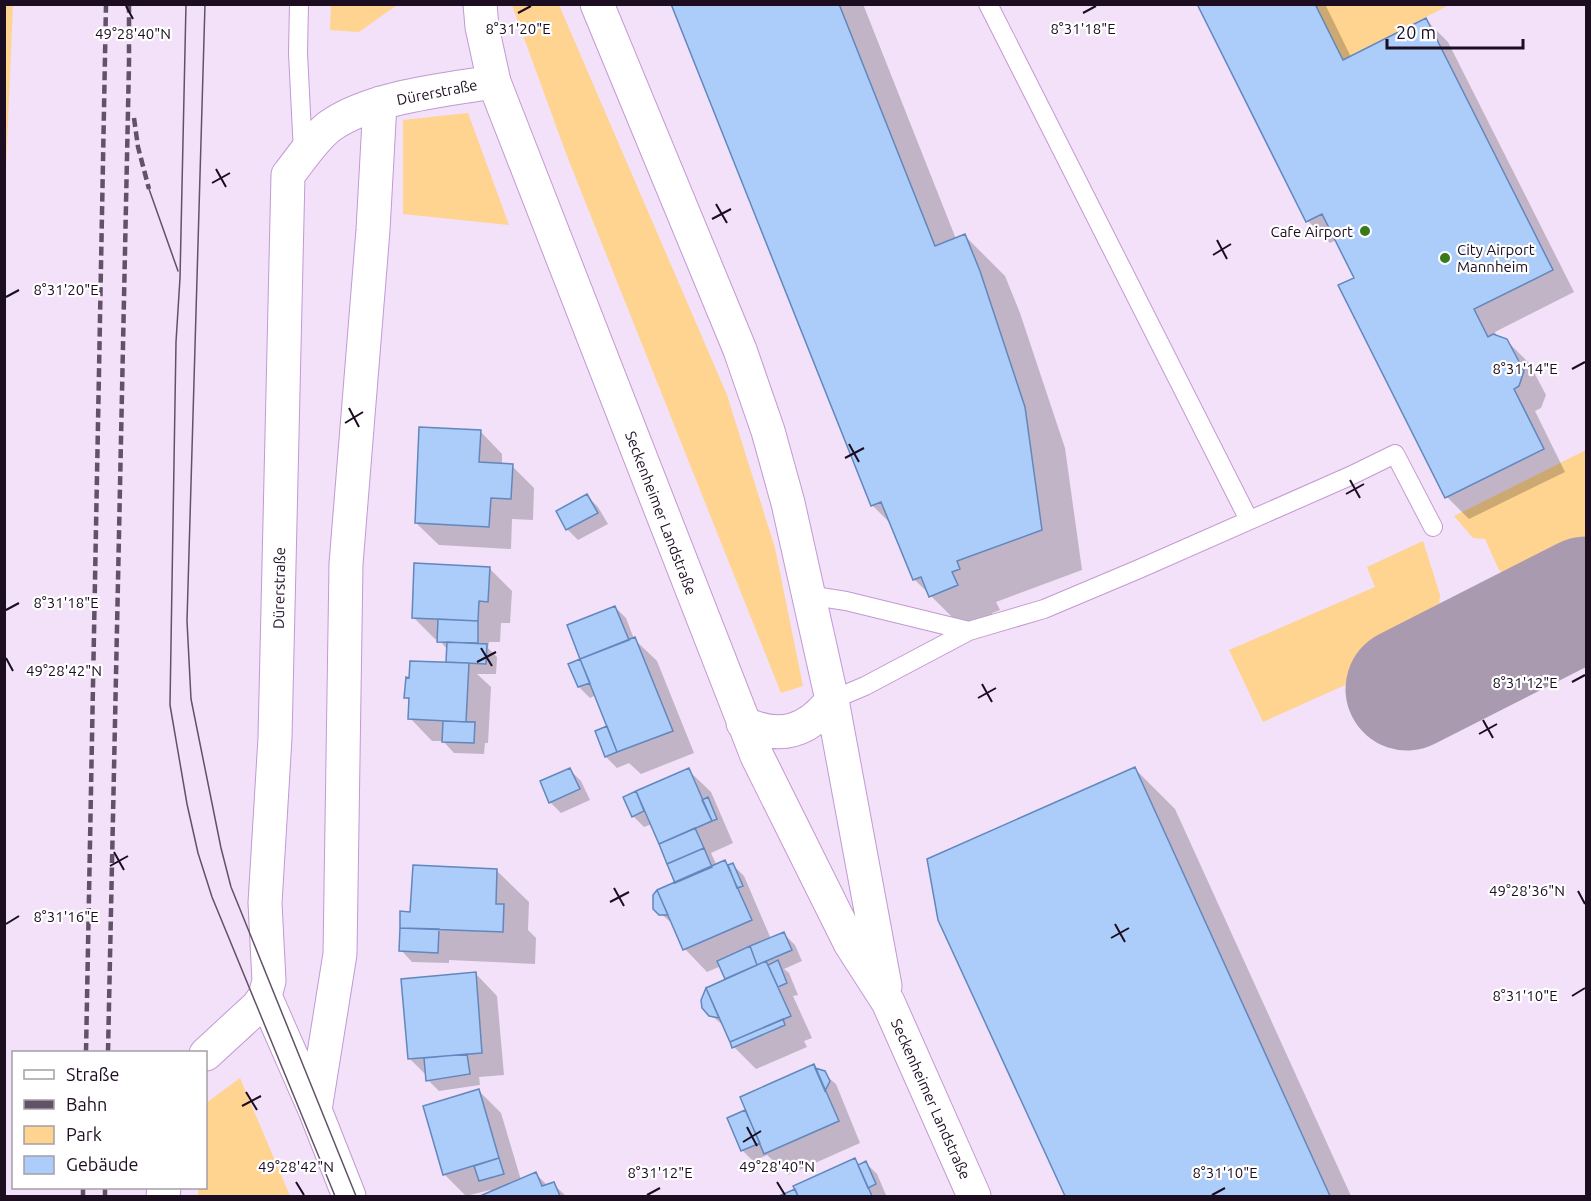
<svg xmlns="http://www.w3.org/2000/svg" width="1591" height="1201" font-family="Ubuntu,sans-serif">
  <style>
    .green { fill: #ffd390 }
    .shadow { fill: #0003 }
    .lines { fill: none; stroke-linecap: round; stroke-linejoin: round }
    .taxiway { stroke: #aa9ab0; stroke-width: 123 }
    .building { fill: #acccfa; stroke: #6287bd; stroke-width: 1.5 }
    .service-casing { stroke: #c399d2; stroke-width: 20 }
    .minor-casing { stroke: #c399d2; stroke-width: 35 }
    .secondary-casing { stroke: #c399d2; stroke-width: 35 }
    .service { stroke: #fff; stroke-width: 18 }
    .minor { stroke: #fff; stroke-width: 33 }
    .secondary { stroke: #fff; stroke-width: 33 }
    .tram { stroke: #625267; stroke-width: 1.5 }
    .rail { stroke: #625267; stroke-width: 4.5; stroke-dasharray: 9 4.5; stroke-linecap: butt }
    .ticks { fill: none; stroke: #1c0d21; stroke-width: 2 }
    .poi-dot { fill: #397917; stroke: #fff; stroke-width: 2 }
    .labels { text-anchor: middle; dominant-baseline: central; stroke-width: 4.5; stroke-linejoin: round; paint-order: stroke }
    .street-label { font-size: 15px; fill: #1c0d21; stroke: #fff }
    .poi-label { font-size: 15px; fill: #1c0d21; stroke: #fff; text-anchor: end }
    .ticks-label { font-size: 15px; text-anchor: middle; fill: #1c0d21; stroke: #fff; stroke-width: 4.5; stroke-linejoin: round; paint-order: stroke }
  </style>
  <rect width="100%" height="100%" fill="#f2e1f8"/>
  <path class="green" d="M13 5 5 191 4 5Z
    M331 5V4L397 5 359 32 330 30Z
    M512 5H559L727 395 775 548 803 686 781 693 567 156Z
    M1315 5H1449L1343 60Z
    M468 113 509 225 403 214V120Z
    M1586 450V554L1520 586 1499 570 1485 539 1473 538 1454 516Z
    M1423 541 1440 595 1437 625 1421 651 1263 722 1229 650 1375 587 1367 567Z
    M240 1078 290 1196H198V1188H206V1103Z"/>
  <path class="shadow" d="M672 4H863L956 239 964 235 1005 276 1020 313 1065 448 1082 570 996 602 1000 610 992 613 997 626 971 636 914 579 892 525 872 505Z
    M1199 4H1325L1351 57 1426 20 1448 42 1574 292 1495 332 1498 338 1506 340 1529 363 1546 395 1541 408 1535 411 1565 472 1469 519 1447 497 1356 278 1336 240 1330 243 1308 221Z
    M480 431 502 454V465L512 466 534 488 533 520 512 519 511 549 439 545 416 523Z
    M587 496 598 507 608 524 578 540 567 529Z
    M489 568 512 591 510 623H501L500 642H489L488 648 497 657 496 674H477L491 687 488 743H485L484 754 454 753 443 741H432L410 718V702L406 697 447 664 448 650 439 640 435 639 413 617Z
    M615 607 626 618 634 639 657 661 694 753 641 774 629 763 617 768 606 757 597 732 609 727 596 695 590 698 579 687 580 661Z
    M1134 768 1175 809 1351 1196H1067L940 919Z
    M570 770 581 781 590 800 561 813 550 802Z
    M688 770 711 792 733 843 711 853 717 866 725 862 729 866 733 865 744 876 771 939 784 934 795 945 802 961 784 969 789 973 798 995 793 996 812 1038 804 1041 807 1047 756 1069 734 1047 725 1027 710 1014 704 994 707 989 728 980 721 966 707 972 685 949 674 925 654 908 677 883 652 824 644 827 633 816 625 798Z
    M496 870 529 902 528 930 536 938 535 964 449 960V963L412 962 401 950 412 914Z
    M475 973 497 996 504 1075 479 1077 480 1085 439 1091 428 1080 427 1076 409 1058Z
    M814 1066 836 1084 860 1143 788 1175 767 1155 753 1161 742 1150 745 1112 750 1116Z
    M479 1091 501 1113 521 1180 536 1174 548 1186 553 1184 566 1196H483L493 1192 490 1190 466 1196 444 1174Z
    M855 1160 860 1165 866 1163 877 1174 886 1195 783 1196Z"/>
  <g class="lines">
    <path class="taxiway" d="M1407 689 1586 598"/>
  </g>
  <path class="building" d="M671 4H839L935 246 965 234 980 271 1025 407 1042 530 957 561 960 569 952 572 958 585 929 597 921 577 913 580 881 502 871 506Z
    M1197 4H1315L1343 60 1426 18 1553 270 1474 309 1488 337 1493 334 1507 339 1524 371 1519 386 1514 389 1544 449 1445 498 1338 285 1354 278 1322 214 1306 222Z
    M419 427 481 430 479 462 513 464 511 499 491 498 489 527 415 523Z
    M587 494 598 513 566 530 556 511Z
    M414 563 490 567 488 602 479 601 478 621 412 618Z
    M615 606 629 640 580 659 567 625Z
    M438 619 478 621V643L437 642Z
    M635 637 673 731 617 752 580 659Z
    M447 642 487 644 486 664 446 662Z
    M580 659 590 683 578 687 568 664Z
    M410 661 469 663 466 722 408 719 409 698H404L406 677 409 678Z
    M443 721 475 722 474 743 442 742Z
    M607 726 617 752 605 757 595 731Z
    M1135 767 1330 1196H1065L938 920 927 859Z
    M570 768 580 789 549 803 540 781Z
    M689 768 712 821 659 844 636 791Z
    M636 791 644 811 632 817 623 797Z
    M708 797 717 819 712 821 702 800Z
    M695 828 704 848 667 864 659 844Z
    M704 848 712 867 675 883 667 864Z
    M725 860 752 920 683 950 657 890Z
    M733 863 743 886 737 888 728 865Z
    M413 865 497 869 496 904H504L503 932 400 928V911L410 912Z
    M657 890 668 915H659L653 909V895Z
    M400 928 439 929 438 953 399 951Z
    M784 932 792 950 757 965 750 946Z
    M750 946 757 965 725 979 717 961Z
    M778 960 787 983 778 987 768 965Z
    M766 961 791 1016 730 1042 706 988Z
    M476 972 482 1053 408 1059 401 979Z
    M706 988 719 1018 709 1016 702 1008 701 1000Z
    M783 1019 785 1025 732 1048 730 1042Z
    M467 1054 470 1074 426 1081 424 1058Z
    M814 1064 839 1121 764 1154 740 1097Z
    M815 1068 825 1071 830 1081 825 1091Z
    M479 1089 499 1158 443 1175 423 1106Z
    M745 1110 760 1143 741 1151 727 1118Z
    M499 1158 504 1174 479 1181 474 1166Z
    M855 1158 872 1196H798L793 1186Z
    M866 1161 876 1184 868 1188 858 1165Z
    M536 1172 542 1186 554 1182 560 1196H480Z
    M795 1189 798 1196H779Z"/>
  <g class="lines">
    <g class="service-casing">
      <path id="service" d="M299 4 298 53 303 153
        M988 4 1249 520
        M808 595 846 601 969 631
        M832 700 865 686 969 631 1044 609 1139 569 1350 476 1395 454 1433 527"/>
    </g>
    <g class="minor-casing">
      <path id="minor" d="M206 1054 258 1006 265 996
        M315 1110 340 954 346 564 373 230 380 103
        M163 1196 164 1188
        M349 1196 315 1110 265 996 269 981 265 903 275 738 288 175C301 159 314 138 330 126 371 97 444 90 494 82"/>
    </g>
    <g class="secondary-casing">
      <path id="secondary" d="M480 4 482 27 494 82 757 756 850 943 888 1002 974 1196
        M597 4 740 350 768 431 788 503 832 700 885 986
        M743 723C780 740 808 732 832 700"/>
    </g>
    <use href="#service" class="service"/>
    <use href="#minor" class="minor"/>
    <use href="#secondary" class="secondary"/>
    <path class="tram" d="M186 4 180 278 176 342 170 705 187 804 198 853 212 897 335 1196
      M205 4 187 621 191 699 221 848 231 887 356 1196
      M149 189 178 271"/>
    <path class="rail" d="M134 118 138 147 149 189
      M86 1052 106 4
      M108 1052 129 63V4
      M83 1196V1188
      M105 1196V1188"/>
  </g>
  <path class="ticks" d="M126 6 133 19M518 13 531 6M1083 13 1096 6M216 169 226 187M212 183 230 173M716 204 727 223M712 219 731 209M1217 240 1227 259M1213 255 1231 244M6 297 19 290M1572 369 1585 362M349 408 359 427M345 423 363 412M849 444 859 462M845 458 864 448M1350 480 1360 498M1346 494 1364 484M6 610 19 603M481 648 492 666M6 658 13 671M477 662 496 652M1572 682 1585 675M982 684 992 702M978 698 996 688M1483 720 1493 738M1479 734 1497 724M114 852 124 870M110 866 128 856M614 888 624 906M1578 891 1585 904M610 902 629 892M6 924 19 916M1115 924 1125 942M1111 938 1129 928M1572 996 1585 988M246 1092 257 1110M242 1106 261 1096M747 1127 757 1146M743 1142 761 1131M296 1182 304 1195M777 1182 785 1195M647 1195 660 1188M1212 1195 1225 1188"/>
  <g class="poi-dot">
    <circle cx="1365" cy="231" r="6"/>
    <circle cx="1445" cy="258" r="6"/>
  </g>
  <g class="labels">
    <g class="street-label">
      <text transform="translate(437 92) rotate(-11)">Dürerstraße</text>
      <text transform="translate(661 513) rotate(69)">Seckenheimer Landstraße</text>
      <text transform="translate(279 588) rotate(-89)">Dürerstraße</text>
      <text transform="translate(931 1099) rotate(66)">Seckenheimer Landstraße</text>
    </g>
    <g class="poi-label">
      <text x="1353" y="231">Cafe Airport</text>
      <text x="1457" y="249" text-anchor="start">City Airport<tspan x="1457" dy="17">Mannheim</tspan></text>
    </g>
  </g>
  <g class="ticks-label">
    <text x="1083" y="34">8°31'18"E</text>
    <text x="518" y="34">8°31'20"E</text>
    <text x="133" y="39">49°28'40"N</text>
    <text x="66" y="295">8°31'20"E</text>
    <text x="1525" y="374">8°31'14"E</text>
    <text x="66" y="608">8°31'18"E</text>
    <text x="64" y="676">49°28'42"N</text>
    <text x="1525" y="688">8°31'12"E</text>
    <text x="1527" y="896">49°28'36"N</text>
    <text x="66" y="922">8°31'16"E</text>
    <text x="1525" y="1001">8°31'10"E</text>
    <text x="296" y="1172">49°28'42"N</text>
    <text x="777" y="1172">49°28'40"N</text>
    <text x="660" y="1178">8°31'12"E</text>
    <text x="1225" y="1178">8°31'10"E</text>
  </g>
  <rect width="1591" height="1201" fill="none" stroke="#1c0d21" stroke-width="12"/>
  <rect x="12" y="1051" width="195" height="138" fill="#ffffff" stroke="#a49ea6" stroke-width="1.5"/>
  <rect x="24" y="1070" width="30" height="9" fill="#ffffff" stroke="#a49ea6" stroke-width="1.5"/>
  <text x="66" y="1081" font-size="18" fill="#1c0d21">Straße</text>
  <rect x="24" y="1100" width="30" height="9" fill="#625267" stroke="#a49ea6" stroke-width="1.5"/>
  <text x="66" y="1111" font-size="18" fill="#1c0d21">Bahn</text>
  <rect x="24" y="1126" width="30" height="18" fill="#ffd390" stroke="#a49ea6" stroke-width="1.5"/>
  <text x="66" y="1141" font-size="18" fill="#1c0d21">Park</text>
  <rect x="24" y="1156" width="30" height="18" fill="#acccfa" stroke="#a49ea6" stroke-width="1.5"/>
  <text x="66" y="1171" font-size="18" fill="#1c0d21">Gebäude</text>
  <path d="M1387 39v9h136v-9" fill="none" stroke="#1c0d21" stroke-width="3"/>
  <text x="1396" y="39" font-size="18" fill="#1c0d21" stroke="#ffffff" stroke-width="4.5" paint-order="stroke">20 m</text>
</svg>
